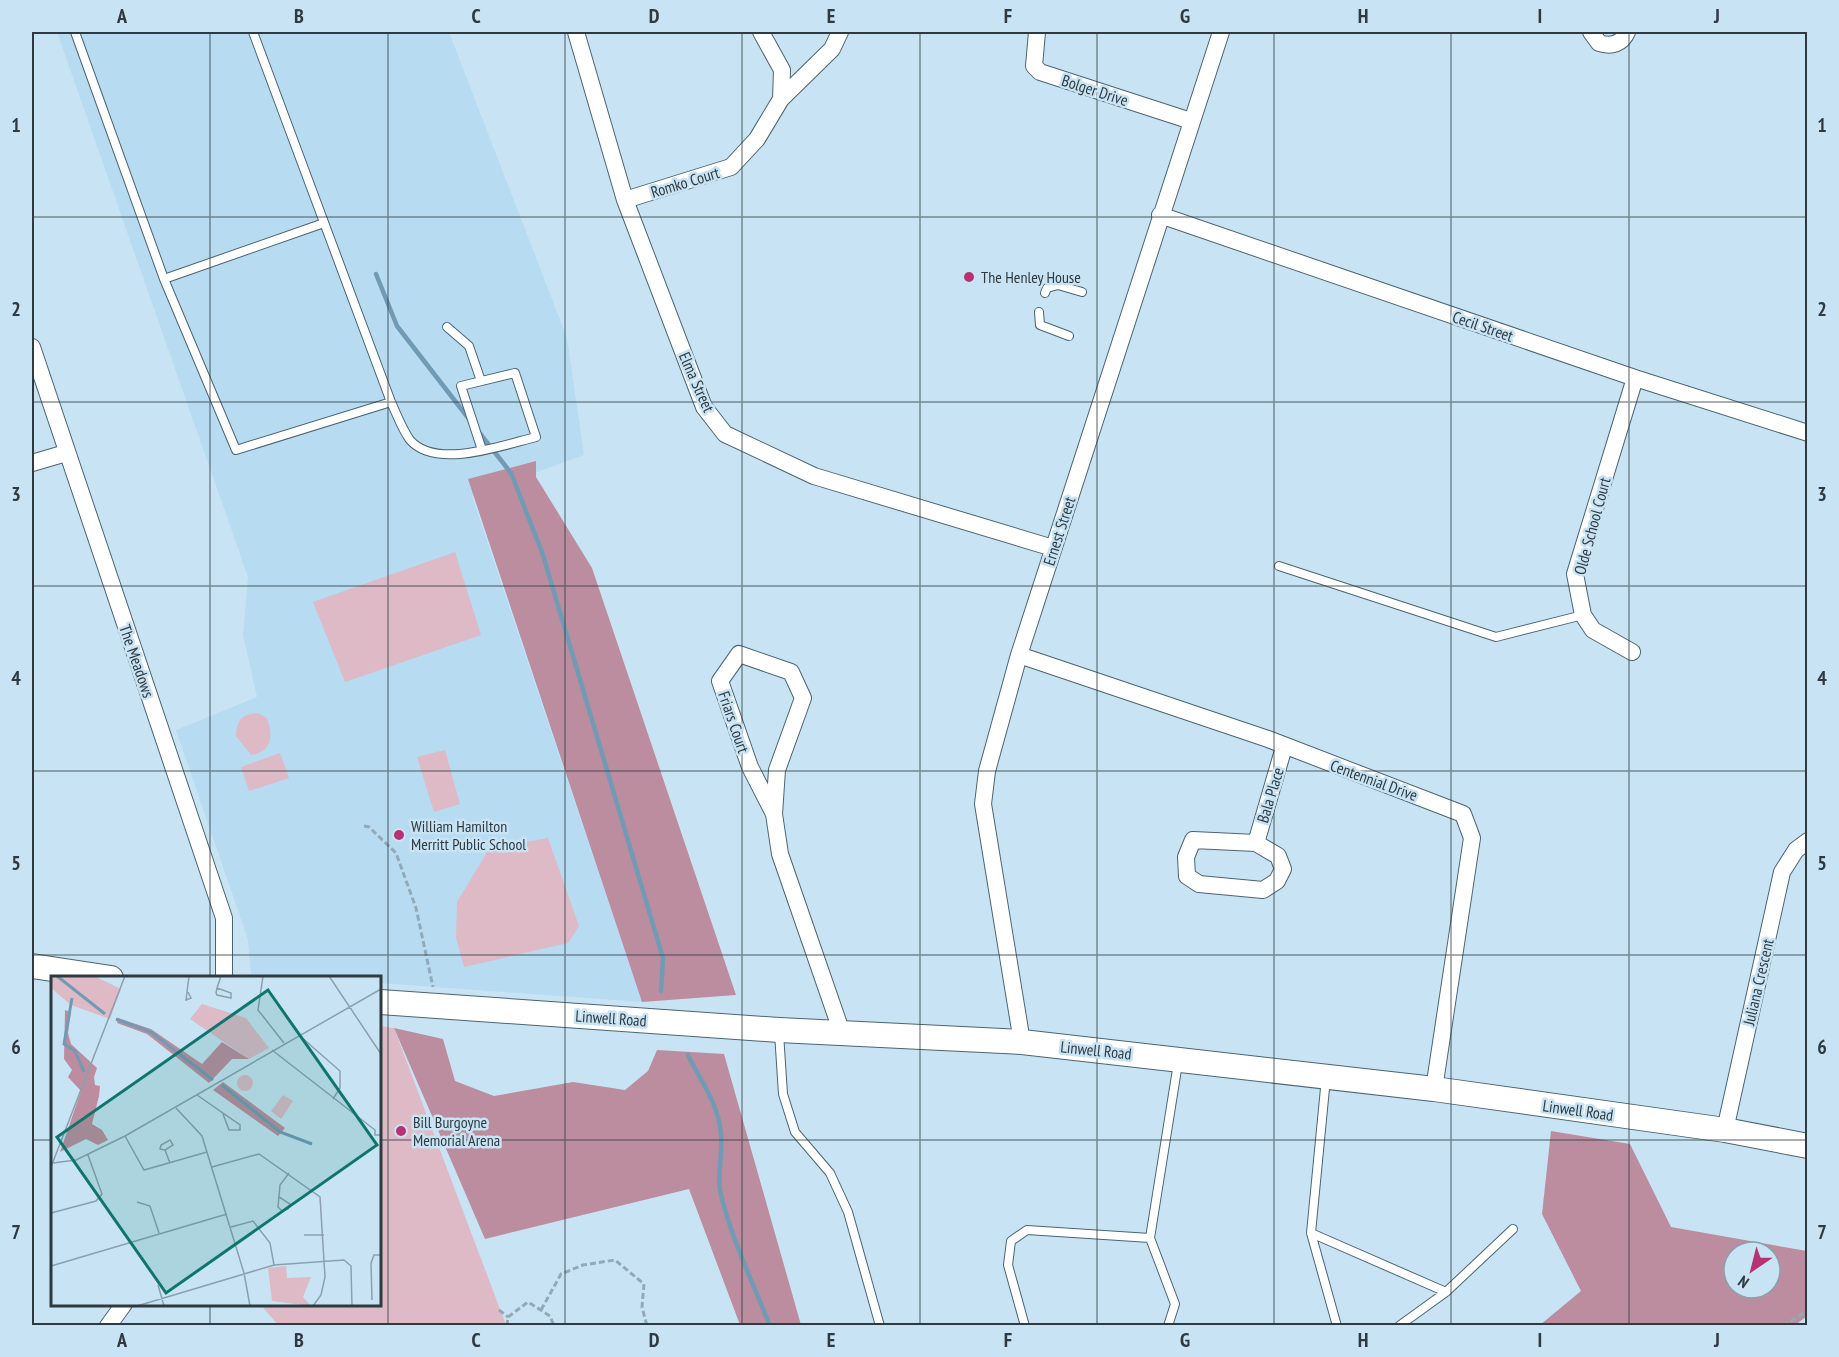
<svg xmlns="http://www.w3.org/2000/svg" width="1839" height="1357" font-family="'PT Sans Narrow',sans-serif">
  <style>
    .built { fill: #b7dbf0 }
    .green { fill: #ddbac6 }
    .forest { fill: #bb8d9e; fill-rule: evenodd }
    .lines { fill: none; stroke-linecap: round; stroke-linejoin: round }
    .stream { stroke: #719bb4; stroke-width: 4.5 }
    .service-casing { stroke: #4b6472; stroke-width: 10 }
    .minor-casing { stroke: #4b6472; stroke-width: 18 }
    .secondary-casing { stroke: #4b6472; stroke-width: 26 }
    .path { stroke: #93aab6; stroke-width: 3; stroke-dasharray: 6 3; stroke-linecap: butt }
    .service { stroke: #fff; stroke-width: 8 }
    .minor { stroke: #fff; stroke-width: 16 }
    .secondary { stroke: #fff; stroke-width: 24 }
    .grid { fill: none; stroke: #2f3a40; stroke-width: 1.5; stroke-opacity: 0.55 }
    .poi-dot { fill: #b83173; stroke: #c8e4f4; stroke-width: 2 }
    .labels { text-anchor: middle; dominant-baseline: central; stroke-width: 5; stroke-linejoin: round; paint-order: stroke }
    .street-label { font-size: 16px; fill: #2f3a40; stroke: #c8e4f4 }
    .poi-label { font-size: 16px; fill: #2f3a40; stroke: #c8e4f4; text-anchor: start }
    .inset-river { fill: none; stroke: #719bb4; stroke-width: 3 }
    .inset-road { fill: none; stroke: #8ba0ac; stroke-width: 1.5 }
    .view { fill: #0f766e; fill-opacity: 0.15; stroke: #0f766e; stroke-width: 3 }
    .inset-edge { fill: none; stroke: #2f3a40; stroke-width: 3 }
    .neatline { fill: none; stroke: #2f3a40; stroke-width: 2 }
    .grid-label { font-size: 20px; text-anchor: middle; font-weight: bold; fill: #2f3a40 }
  </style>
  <rect width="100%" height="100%" fill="#c8e4f4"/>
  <path class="built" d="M57 32H449L567 338 584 455 472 496 642 1002 380 983V978H304L251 974 248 940 176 730 257 697 243 635 248 577Z"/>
  <path class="green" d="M455 552 481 635 345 682 313 602Z
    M258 713 267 718C273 734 273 752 251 755L236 736C237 719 242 714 258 713Z
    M445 750 460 804 434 812 417 757Z
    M280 753 289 778 249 791 241 767Z
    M548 838 579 926 568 943 464 967 456 937 457 902 489 849Z
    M380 1026 394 1028 506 1325H278L261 1305 380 1304Z"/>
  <path class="forest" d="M536 461V477L592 568 736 995 642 1002 468 479Z
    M394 1028 443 1039 455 1081 494 1096 573 1082 625 1090 648 1071 657 1050 724 1054 801 1325H740L689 1189 485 1239Z
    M1551 1131 1630 1144 1671 1227 1807 1251V1316L1794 1326 1540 1325 1581 1291 1542 1214ZM1734 1252H1770V1288H1734Z"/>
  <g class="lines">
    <path class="stream" d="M376 274 397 326 469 419
      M478 431 511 473 542 552 663 958 661 991
      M688 1055C701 1082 719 1104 721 1135 723 1155 716 1177 721 1195 732 1240 753 1283 770 1326"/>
    <g class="service-casing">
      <path id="service" d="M75 32 164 279 236 450 391 402
        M253 32 391 402C397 415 402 429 410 440 436 470 503 445 536 437L515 373 461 386 482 450
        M164 279 324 223
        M1045 293 1047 288 1058 285 1082 292
        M1039 312 1040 325 1069 336
        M447 327 469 346 481 381
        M1279 566 1496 637 1583 615
        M779 1033 783 1094 795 1132 830 1173 848 1212 880 1326
        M1326 1078 1311 1233 1337 1326
        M1311 1233 1446 1292
        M1025 1326 1008 1265 1011 1241 1027 1230 1150 1238
        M1168 1326 1175 1304 1150 1238 1178 1063
        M1399 1326 1446 1292 1513 1229"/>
    </g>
    <g class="minor-casing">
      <path id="minor" d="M576 32 625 200 704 407 725 434 814 476 1053 548
        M761 32 782 70 781 99
        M1037 32 1034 66 1040 72 1191 121
        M1591 32 1599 43C1611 47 1622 44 1627 32
        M625 200 731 167 757 139 781 99 832 49 840 32
        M1160 215 1635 378 1808 433
        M32 347 224 918V978
        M32 463 66 453
        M1632 652 1593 630 1583 615 1575 574 1635 378
        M1019 655 1268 739 1463 814 1472 838 1434 1089
        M774 814 750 767 720 681 739 654 791 672 803 698 777 770 774 814 780 854 842 1033
        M1256 843 1278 856 1283 869 1277 881 1263 890 1199 884 1187 876 1186 857 1193 840 1256 843 1284 747
        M1022 1042 983 804 987 771 1019 655 1221 32
        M1725 1130 1782 872 1796 850 1808 841
        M108 1326 124 1304"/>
    </g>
    <g class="secondary-casing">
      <path id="secondary" d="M32 966 111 978
        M380 1002 779 1030 1022 1042 1434 1089 1725 1130 1808 1146"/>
    </g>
    <path class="path" d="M364 826 369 827 396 853 416 908 433 987
      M499 1310 508 1317
      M541 1310 561 1274 583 1265 615 1260 644 1284 642 1307 647 1326
      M507 1326 508 1317 528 1302 550 1316 554 1326
      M1783 1326 1808 1310"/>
    <use href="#service" class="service"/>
    <use href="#minor" class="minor"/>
    <use href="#secondary" class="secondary"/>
  </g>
  <path class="grid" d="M210 32V978M388 32V1326M565 32V1326M742 32V1326M920 32V1326M1097 32V1326M1274 32V1326M1451 32V1326M1629 32V1326M32 217H1808M32 402H1808M32 586H1808M32 771H1808M32 955H1808M32 1140H52M380 1140H1808M210 1304V1326"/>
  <g class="poi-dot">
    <circle cx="969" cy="277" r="6"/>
    <circle cx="399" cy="835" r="6"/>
    <circle cx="401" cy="1131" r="6"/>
  </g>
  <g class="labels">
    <g class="street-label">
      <text transform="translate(1095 90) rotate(18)">Bolger Drive</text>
      <text transform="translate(685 182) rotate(-17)">Romko Court</text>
      <text transform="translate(1483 326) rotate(19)">Cecil Street</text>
      <text transform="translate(697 382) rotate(66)">Elma Street</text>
      <text transform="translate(1592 526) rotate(-75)">Olde School Court</text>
      <text transform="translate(1059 531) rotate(-72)">Ernest Street</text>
      <text transform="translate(137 661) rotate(71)">The Meadows</text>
      <text transform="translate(734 722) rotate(71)">Friars Court</text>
      <text transform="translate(1374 780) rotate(20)">Centennial Drive</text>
      <text transform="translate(1270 795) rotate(-73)">Bala Place</text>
      <text transform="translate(1758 982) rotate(-77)">Juliana Crescent</text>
      <text transform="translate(611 1018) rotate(4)">Linwell Road</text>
      <text transform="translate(1096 1050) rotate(6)">Linwell Road</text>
      <text transform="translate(1578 1110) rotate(8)">Linwell Road</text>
    </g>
    <g class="poi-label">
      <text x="981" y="277">The Henley House</text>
      <text x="411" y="826">William Hamilton<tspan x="411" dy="18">Merritt Public School</tspan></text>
      <text x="413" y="1122">Bill Burgoyne<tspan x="413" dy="18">Memorial Arena</tspan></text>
    </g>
  </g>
  <g transform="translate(51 976)">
    <rect width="330" height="330" fill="#c8e4f4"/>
    <path d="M0 0H43L70 13 59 43 20 29 0 12ZM151 28 195 42 218 72 198 83 139 43ZM186 107a8 8 0 1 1 16 0a8 8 0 1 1-16 0ZM232 119 242 125 230 143 220 135ZM235 290 236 302 260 301 252 321 260 330 221 325 217 292Z" fill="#ddbac6"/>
    <path d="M14 34 20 36 17 57 20 68 46 92 43 101 44 109 49 110 48 120 41 148 51 154 57 164 47 169 35 163 9 176 30 115 17 101 21 94 13 83ZM67 42 100 53 151 88 171 66 198 83H181L158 107 96 58 66 47ZM172 106 234 152 227 160 162 114Z" fill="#bb8d9e"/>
    <path class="inset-river" d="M6 0 54 38M21 22 13 68 24 75 33 96M65 43 100 56 162 104M171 109 229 156 261 168"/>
    <path class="inset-road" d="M212 0 207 34 233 67M278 0 330 78M166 12 180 17V22L166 19 165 17 166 12 170 0M137 16 140 22 135 24 138 0M249 60 289 95V112L282 123M221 74 324 154V159H330M146 119 189 149V154H178L172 138M125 132 151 160 193 297 199 330M74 160 93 194 156 176M114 174 109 173 110 169 119 164 122 169 114 174 119 187M2 187 25 184 74 160 330 13M0 191 74 0M161 191 208 178 269 221 274 301 270 319 262 330M228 221 239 228 237 233 231 235 227 231 229 209 238 197M86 226 99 230 108 257M0 237 45 225 51 218 37 179M180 251 202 245 219 267 223 289M253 259H273M0 290 176 238M107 309 113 330M321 324 320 287 323 279H330M86 330 223 289 293 284 300 290 301 330"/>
    <path class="view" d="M217 14 326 169 115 317 6 161Z"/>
    <rect width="330" height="330" class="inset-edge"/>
  </g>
  <rect width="1839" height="1357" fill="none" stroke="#c8e4f4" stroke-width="66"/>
  <g transform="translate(1752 1270) rotate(215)"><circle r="28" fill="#c8e4f4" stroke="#8ba0ac" stroke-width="1.5"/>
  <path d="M0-4.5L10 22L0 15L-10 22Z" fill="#b83173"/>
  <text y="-9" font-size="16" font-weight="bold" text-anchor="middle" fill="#2f3a40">N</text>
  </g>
  <rect x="33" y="33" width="1773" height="1291" class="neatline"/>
  <g class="grid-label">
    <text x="122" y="23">A</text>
    <text x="299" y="23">B</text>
    <text x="476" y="23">C</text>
    <text x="654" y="23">D</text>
    <text x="831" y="23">E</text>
    <text x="1008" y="23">F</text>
    <text x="1185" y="23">G</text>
    <text x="1363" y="23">H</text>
    <text x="1540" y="23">I</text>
    <text x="1717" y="23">J</text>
    <text x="16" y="132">1</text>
    <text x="1822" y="132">1</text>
    <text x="16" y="316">2</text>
    <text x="1822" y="316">2</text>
    <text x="16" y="501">3</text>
    <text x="1822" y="501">3</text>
    <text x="16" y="685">4</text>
    <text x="1822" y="685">4</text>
    <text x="16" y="870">5</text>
    <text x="1822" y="870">5</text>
    <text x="16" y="1054">6</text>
    <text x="1822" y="1054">6</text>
    <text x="16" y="1239">7</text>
    <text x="1822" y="1239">7</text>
    <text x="122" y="1347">A</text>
    <text x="299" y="1347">B</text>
    <text x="476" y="1347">C</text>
    <text x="654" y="1347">D</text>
    <text x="831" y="1347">E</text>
    <text x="1008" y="1347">F</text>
    <text x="1185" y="1347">G</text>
    <text x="1363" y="1347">H</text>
    <text x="1540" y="1347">I</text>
    <text x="1717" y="1347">J</text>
  </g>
</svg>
